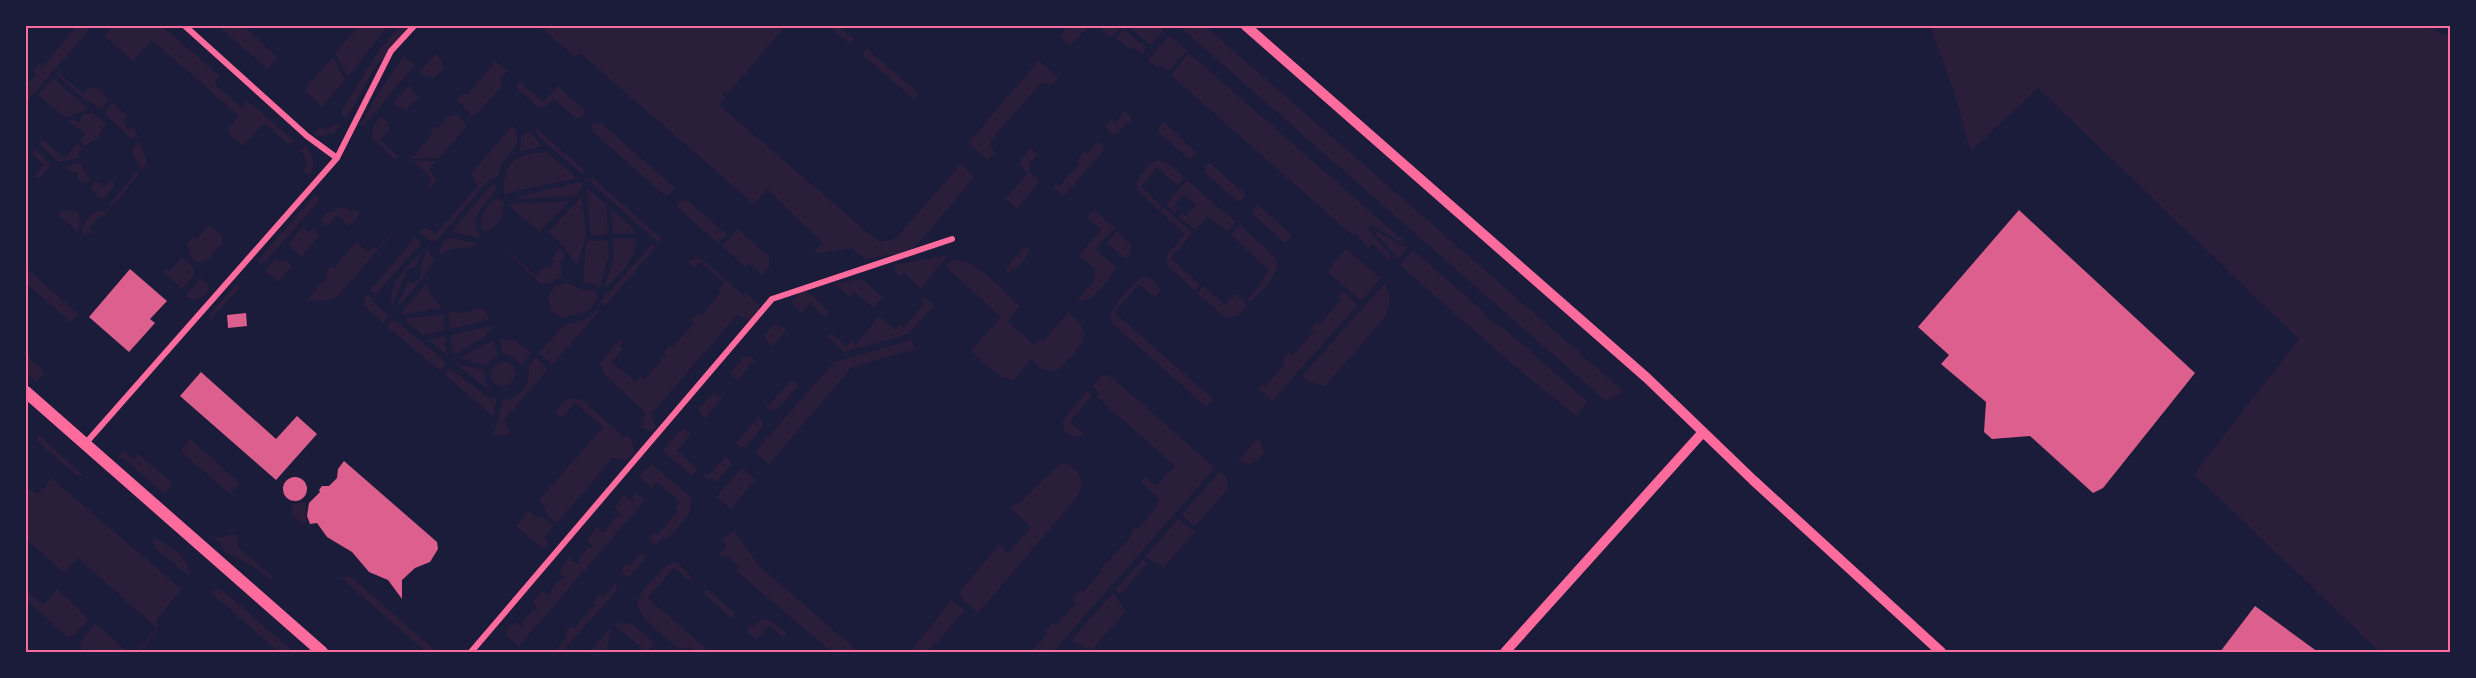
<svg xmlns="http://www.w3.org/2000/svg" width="2476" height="678" font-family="Barlow,sans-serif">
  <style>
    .green { fill: #2a1e3b }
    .building { fill: #dd5f8e }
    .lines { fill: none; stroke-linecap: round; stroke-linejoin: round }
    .minor { stroke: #ff6b9d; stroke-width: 6 }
    .secondary { stroke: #ff6b9d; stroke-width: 10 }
    .primary { stroke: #ff6b9d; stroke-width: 12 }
    .neatline { fill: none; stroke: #ff6b9d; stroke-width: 2 }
  </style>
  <rect width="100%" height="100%" fill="#1b1b3a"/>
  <path class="green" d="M69 26H85L89 30 26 103V86L36 74 33 71 39 64 43 66 74 30Z
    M113 26H162L220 76 214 83 242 108 248 101 295 142 288 144 264 123 243 146 227 131 239 116 152 40 133 61 104 36Z
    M218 26H244L277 57 268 69Z
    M359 26H388L348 77 335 53Z
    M400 26H409L373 71 347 118 341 114 342 110 380 49Z
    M539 26H785L727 95 725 90 723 93 725 98 719 105 879 242 895 239 961 164 974 177 917 245 908 252 864 259 852 248 814 254 822 242 767 189 754 204 580 53 575 57Z
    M828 26H838L855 40 849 43Z
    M1067 26H1089L1070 46 1060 36Z
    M1098 26H1122L1111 38Z
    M1127 26H1159L1164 29 1151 45Z
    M1179 26H1205L1622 390V393L1606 401Z
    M1930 26H2424L2450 37V652H2380L2194 474 2299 339 2038 88 1971 151 1954 92Z
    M1123 29 1147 48 1142 54 1133 47 1131 50 1116 38Z
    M1169 35 1187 51 1169 71 1161 65 1158 68 1148 60Z
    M866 48 919 94 915 98H912L863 55Z
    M1189 53 1406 243 1404 244 1371 225 1368 229 1392 257 1390 261 1373 244 1369 248 1355 233 1352 235 1173 77 1172 73Z
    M436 54 443 61 441 63 445 67 433 79 430 76 428 78 420 71Z
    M333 57 345 80 322 107 306 92 305 88Z
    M403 57 416 64 364 125 360 126 375 98Z
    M1039 60 1058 78 1051 85 1041 83 990 141 994 153 988 160 968 143Z
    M496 61 508 71 500 79 502 86 476 115 472 116 457 100 463 93 467 95Z
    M58 72 83 94 88 88 96 87 109 100 103 107 98 108 82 97 56 74Z
    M53 78 86 107 85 110 65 118 38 95Z
    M520 82 543 102 558 86 586 112 580 118H576L554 99 546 106 538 107 518 90 517 85Z
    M409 85 418 97 406 110 402 107 400 109 393 103Z
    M112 102 129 117 124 121 128 130 134 127 139 138 132 139 105 114Z
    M1125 110 1132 119 1114 136 1105 127 1111 120 1115 123Z
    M92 113 106 124 97 138 85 146 79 141 85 134 69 121 73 119 79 122 83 115Z
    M451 114 454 116 456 114 465 122 466 128 439 158 411 159 433 134 430 131 435 126 438 128Z
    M381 116 388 122 387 125 390 128 380 140 400 158H393L372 138 373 127Z
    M1163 121 1197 153 1192 159H1189L1157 131Z
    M594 122 597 125 600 122 675 188 669 195H664L592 131 591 127Z
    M335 123 341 126C334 135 325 138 314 134L319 128 328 129Z
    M513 125C525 146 509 150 501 166 499 169 499 173 498 176L490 179 437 240 431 242 419 233 425 227 436 233 478 186 471 174Z
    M534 126 585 171 582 174 538 136Z
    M526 132 531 133 542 146 520 152 521 136Z
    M42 139 64 158 77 143 83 149 80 150 78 155 81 158 59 162 39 144Z
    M1098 141 1105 149 1064 196 1053 187 1056 184 1059 186 1080 163 1077 160 1084 151 1087 154Z
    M140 142 147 162 143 170 132 153 134 146Z
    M305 146C314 155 316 166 309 176L303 171C309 164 307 156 299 151Z
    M1031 148 1037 154 1030 163 1029 171 1040 181 1017 208 1006 199 1028 173 1021 166 1020 162Z
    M35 149 52 165 38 179 34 177 44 165 31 153Z
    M547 152 577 178 504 194C501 163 517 153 547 152Z
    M1158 160 1169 164 1185 178 1178 186 1157 168 1141 187 1162 206 1158 210 1139 192 1136 182 1149 164Z
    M413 161H436L429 170 437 180 412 211 430 188 427 185 432 179Z
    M81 162 84 172 91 179 86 184 78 179 77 172H70L65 167Z
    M1209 162 1246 195 1240 201H1237L1204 172Z
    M137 172 140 173 111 208 110 203Z
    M593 178 662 239 659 243 589 181Z
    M1187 180 1236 222 1227 232 1208 216 1195 230 1178 216 1183 214 1186 216 1196 205 1184 195 1174 206 1177 209 1176 214 1166 205Z
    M94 181 100 183V186H106L107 183 113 181 114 187 102 200 91 189Z
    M581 182 582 188 575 196 516 199 519 196Z
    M492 184 496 186V189C486 207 466 214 481 238L451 232Z
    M587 188 606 204 608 234 591 236Z
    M315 195 318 198V202L266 261 261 263 258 260Z
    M582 196 586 235 579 261 576 264 565 248 548 232Z
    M496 199H500L504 202C504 214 497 230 483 231 477 220 486 206 496 199Z
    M682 199 685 202 687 200 727 235 718 243 678 208V203Z
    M570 201 539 232 509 206 510 204Z
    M1257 204 1292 235 1285 243 1252 214Z
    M340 208H346L352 212 354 209 360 214 349 226 337 215 327 226 320 220 327 213Z
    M1164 208 1193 233 1171 258 1200 284 1195 291 1166 264 1168 254 1185 234 1160 212Z
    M611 209 630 225 635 233 613 234Z
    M64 210 78 212 80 219 78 232 58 215Z
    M109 211 104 217 101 215 89 228 93 232 87 235 82 234 84 224 93 212Z
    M1093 211H1095L1115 228 1095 249 1117 268C1107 280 1094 304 1077 300L1095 280 1092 277 1097 271 1079 255 1101 230 1087 217Z
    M209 225 222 235V244L206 261 197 262 188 255 191 252 187 245 193 237 197 239Z
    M1240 225 1275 257C1283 274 1261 290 1251 302L1248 299 1264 280 1263 278 1269 270 1231 235Z
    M303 227 309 232 313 228 320 235 301 257 288 244Z
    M738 229 769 257V267L762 275 749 263 745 267 722 246Z
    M1372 229 1405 247 1409 246 1396 261V257Z
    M1117 231 1131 245V252L1126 259 1107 243Z
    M390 234 391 235 336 298 322 301 307 300 328 276 325 273 331 266 334 268 356 242 369 252 373 246 377 249Z
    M448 237 480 244C467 252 455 243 438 256L441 246Z
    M415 238 420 241V245L376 294 369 291Z
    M636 238C638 256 618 279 604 288L614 257 613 239Z
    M608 240 609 256 600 287 591 283 583 284 586 245 589 241Z
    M652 244 656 247 605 306 600 302Z
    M427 248 434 261 423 278 395 310 408 281 414 283 420 279V270Z
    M1024 248 1030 249C1027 259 1017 270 1007 273V267Z
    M560 249 565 256 560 262 562 277 547 284H541L507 252 508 251 536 276 545 266 549 269 555 262 551 259Z
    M1346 249 1381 278 1362 301 1327 272Z
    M1413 250 1483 311C1486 319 1493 324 1501 326L1588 402 1576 416 1517 368 1400 265Z
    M422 251 416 267 407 270 392 305C387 282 409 266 422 251Z
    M948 255 921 288 903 273 898 278 894 265Z
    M182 257 193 267 194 275 182 289 163 272 166 269 170 271Z
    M697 257 703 260 743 295 746 293 760 305 757 313 749 320 737 315 651 414 656 426 652 432 641 427 646 413 604 374 600 363 620 339 623 342 620 346 623 349 612 362 636 382 641 376 645 379 666 355 664 352 670 345 673 347 694 323 692 320 697 314 701 316 721 292 719 289 724 282 700 262 694 268 688 262Z
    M276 258 282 262 284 260 292 266 277 283 276 279 264 272Z
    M952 260C976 258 1003 291 1020 306L1007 321 1034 345 1040 339 1043 341 1068 312C1087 329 1090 334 1073 354 1067 360 1063 367 1056 371L1044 370 1031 359 1013 381 1001 377 971 351 1001 317 946 267Z
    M26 268 78 314 71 322 26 283Z
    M1143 277 1151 278 1161 290 1155 297 1139 284 1114 312 1213 399 1208 405H1204L1112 323C1106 307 1129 290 1139 279Z
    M201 278 209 286 206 295 195 300 185 297Z
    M862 279 882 297 873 308 855 292 850 297 835 284Z
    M567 282 582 290H594L598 298 588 311 563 318 551 311 548 297 555 286Z
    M427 283 432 297 442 308 399 315Z
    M1385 283 1390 300 1386 316 1325 386 1308 382 1302 376Z
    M237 284 240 287 208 323 211 313Z
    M1203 286 1225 305 1235 293 1248 305 1237 316 1225 317 1197 293Z
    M805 289 830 312 825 317 810 304 802 313 791 302 802 290Z
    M1343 291 1358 305 1272 401 1258 388 1261 385 1265 387 1285 364 1282 361 1289 352 1293 355 1314 331 1311 328 1317 322 1320 324 1341 300 1339 295Z
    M366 295 373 298 371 300 387 314V318L383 323 363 305Z
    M925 297 934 306 908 334 844 352 827 337 831 333 847 347 852 341 856 344 879 316 895 330 901 324 904 327 924 303 921 300Z
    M479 308 486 310 489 320 450 329 448 311 464 313Z
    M598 309 600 310 552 365 539 353 563 326 586 319Z
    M443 314 445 330 423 335 404 319Z
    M392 321H396L445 361V364L440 371 387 326Z
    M774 324 787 329 772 347 764 336Z
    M491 326 485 337 453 355 451 335Z
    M445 336 447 355 428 340Z
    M500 339 516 341 532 353 521 366 514 357 503 354Z
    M494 340 498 355 485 365 459 358Z
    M911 340 915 349 851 368 769 464 755 452 834 362Z
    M26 355 45 373 36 382 26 373Z
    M746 355 755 359 737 381 730 373Z
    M536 357 548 369 504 420 511 433 504 436 494 434 503 400C522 397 532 384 528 366Z
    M491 374a12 12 0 1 1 24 0a12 12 0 1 1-24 0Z
    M455 363 484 370 485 382 492 390 486 388Z
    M450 368 486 396 497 399 493 416 444 374Z
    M1109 375 1215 468 1053 652H1031L1048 633 1046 631 1053 623 1056 625 1076 603 1072 599 1080 590 1083 592 1102 571 1100 569 1129 539 1135 527 1138 529 1155 509 1159 498 1141 482 1145 477 1156 486 1175 466 1097 397 1100 393 1092 386 1101 376Z
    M792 380 798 386 777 409 771 411 766 407Z
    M1087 391 1092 396 1070 422 1085 435 1073 437 1064 431 1063 420Z
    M714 392 722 398 705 419 698 410Z
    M575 398 582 400 625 438 627 435 632 440 634 452C630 461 622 461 613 457L557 523 545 513 546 508 539 500 603 427 575 403 563 418 555 412 567 399Z
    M759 417 764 425 746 446 740 447 735 444Z
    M682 428 691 434 677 451 698 469 692 476 662 451Z
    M39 435 85 477 76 475 36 440Z
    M1258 438 1265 452 1258 460 1249 464 1238 461Z
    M190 439 240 483 230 494 180 451Z
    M124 450 133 459 138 454 173 483 164 494 122 457 119 459 117 458Z
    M726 456 732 464 716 482 703 476 705 473 709 475Z
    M1064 463C1081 469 1085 482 1077 497L978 613 964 601 959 592 999 545 1008 553 1031 527 1010 508 1018 504 1060 464Z
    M651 464 691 497 690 513 666 541 663 538 656 545 648 539 654 532 657 535 678 511 675 508 680 502 657 482 651 488 639 477Z
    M742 468 755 479 731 509 716 497Z
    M1220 471 1227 478 1228 489 1196 525 1194 526 1183 516V513Z
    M51 478 181 589 157 619 158 630 139 652H136L157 628 78 558 64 573 26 539V489L28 491 30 489 37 494 42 488 47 487V483Z
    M636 493 645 500 519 646 507 636 506 630 515 622 522 627 524 625 522 623 534 609 536 611 538 609 532 602 542 591 550 596 551 594 549 592 561 578 563 580 565 578 559 572 568 558 578 564 579 562 578 560 589 546 591 548 593 546 587 540 597 527 605 533 607 531 605 529 617 515 619 517 621 515 614 507 624 495 633 502 634 500 632 498Z
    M305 501 307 522 303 524 291 514 292 505Z
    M529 511 537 518 542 516 553 527 544 537 548 542V548L541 547 516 526Z
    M1178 519 1195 532 1164 567 1145 557Z
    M734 531 760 567 859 652H832L736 571 739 567 726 555 723 558 719 555 727 546 721 540Z
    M232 534 239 537 237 546 274 578 272 581 256 568 225 552 223 550 225 548 212 536 220 538Z
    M152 537C167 544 191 557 189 576L155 548Z
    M641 553 645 556 644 560 629 577 622 574 624 572 621 570 627 563 630 565Z
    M1142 560 1147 564 1120 594 1115 590Z
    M677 562 692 577 689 581 674 568 648 598 710 652H696L689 647 679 649C668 639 634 616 638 600 640 592 649 584 655 578 662 570 666 563 677 562Z
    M350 576 437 652H426L341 578Z
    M615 583 618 589 562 652H553L568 636 565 633 571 626 574 628 595 605 593 602 600 594 603 597Z
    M57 589 89 619 72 637 67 636 26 600V590L44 605Z
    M216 589 222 590 294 652H279L211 593Z
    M707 589 735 613 731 618 703 593Z
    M1113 593 1126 611 1091 651 1071 640Z
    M951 601 965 610 928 652H910Z
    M768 619 787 633 784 638 769 625 756 639 746 631 750 626 752 627 761 620Z
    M622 622 634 625 655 644 647 652 614 625Z
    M95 623 128 652H87L82 649 81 641Z
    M611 628 606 652H589L592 649Z"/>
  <path class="building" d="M2019 210 2195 373 2103 488 2093 493 2030 436 1992 439 1984 432 1986 402 1941 364 1949 355 1918 327Z
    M130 269 167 301 150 319 155 323 129 352 89 317Z
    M246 313 247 326 228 328 227 315Z
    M201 372 276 439 297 416 317 434 276 480 180 396Z
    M344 461 437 542 438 549 430 562 415 568 402 580V599L388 580 369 572 352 552 327 537 317 523 310 524 307 516 309 503 320 492 319 490 322 486H329L337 478 338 469Z
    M283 489a12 12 0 1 1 24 0a12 12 0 1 1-24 0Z
    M2255 606 2318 652H2220Z"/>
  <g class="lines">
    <path class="minor" d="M185 26 307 136 337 158
      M85 444 337 158 391 51 414 26
      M471 652 772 299 952 239"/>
    <path class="secondary" d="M1246 26 1647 378 1753 480 1941 652
      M1505 652 1703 432"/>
    <path class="primary" d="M26 392 322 652"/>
  </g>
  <rect width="2476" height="678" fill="none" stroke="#1b1b3a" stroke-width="54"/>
  <rect x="27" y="27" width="2422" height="624" class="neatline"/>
</svg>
